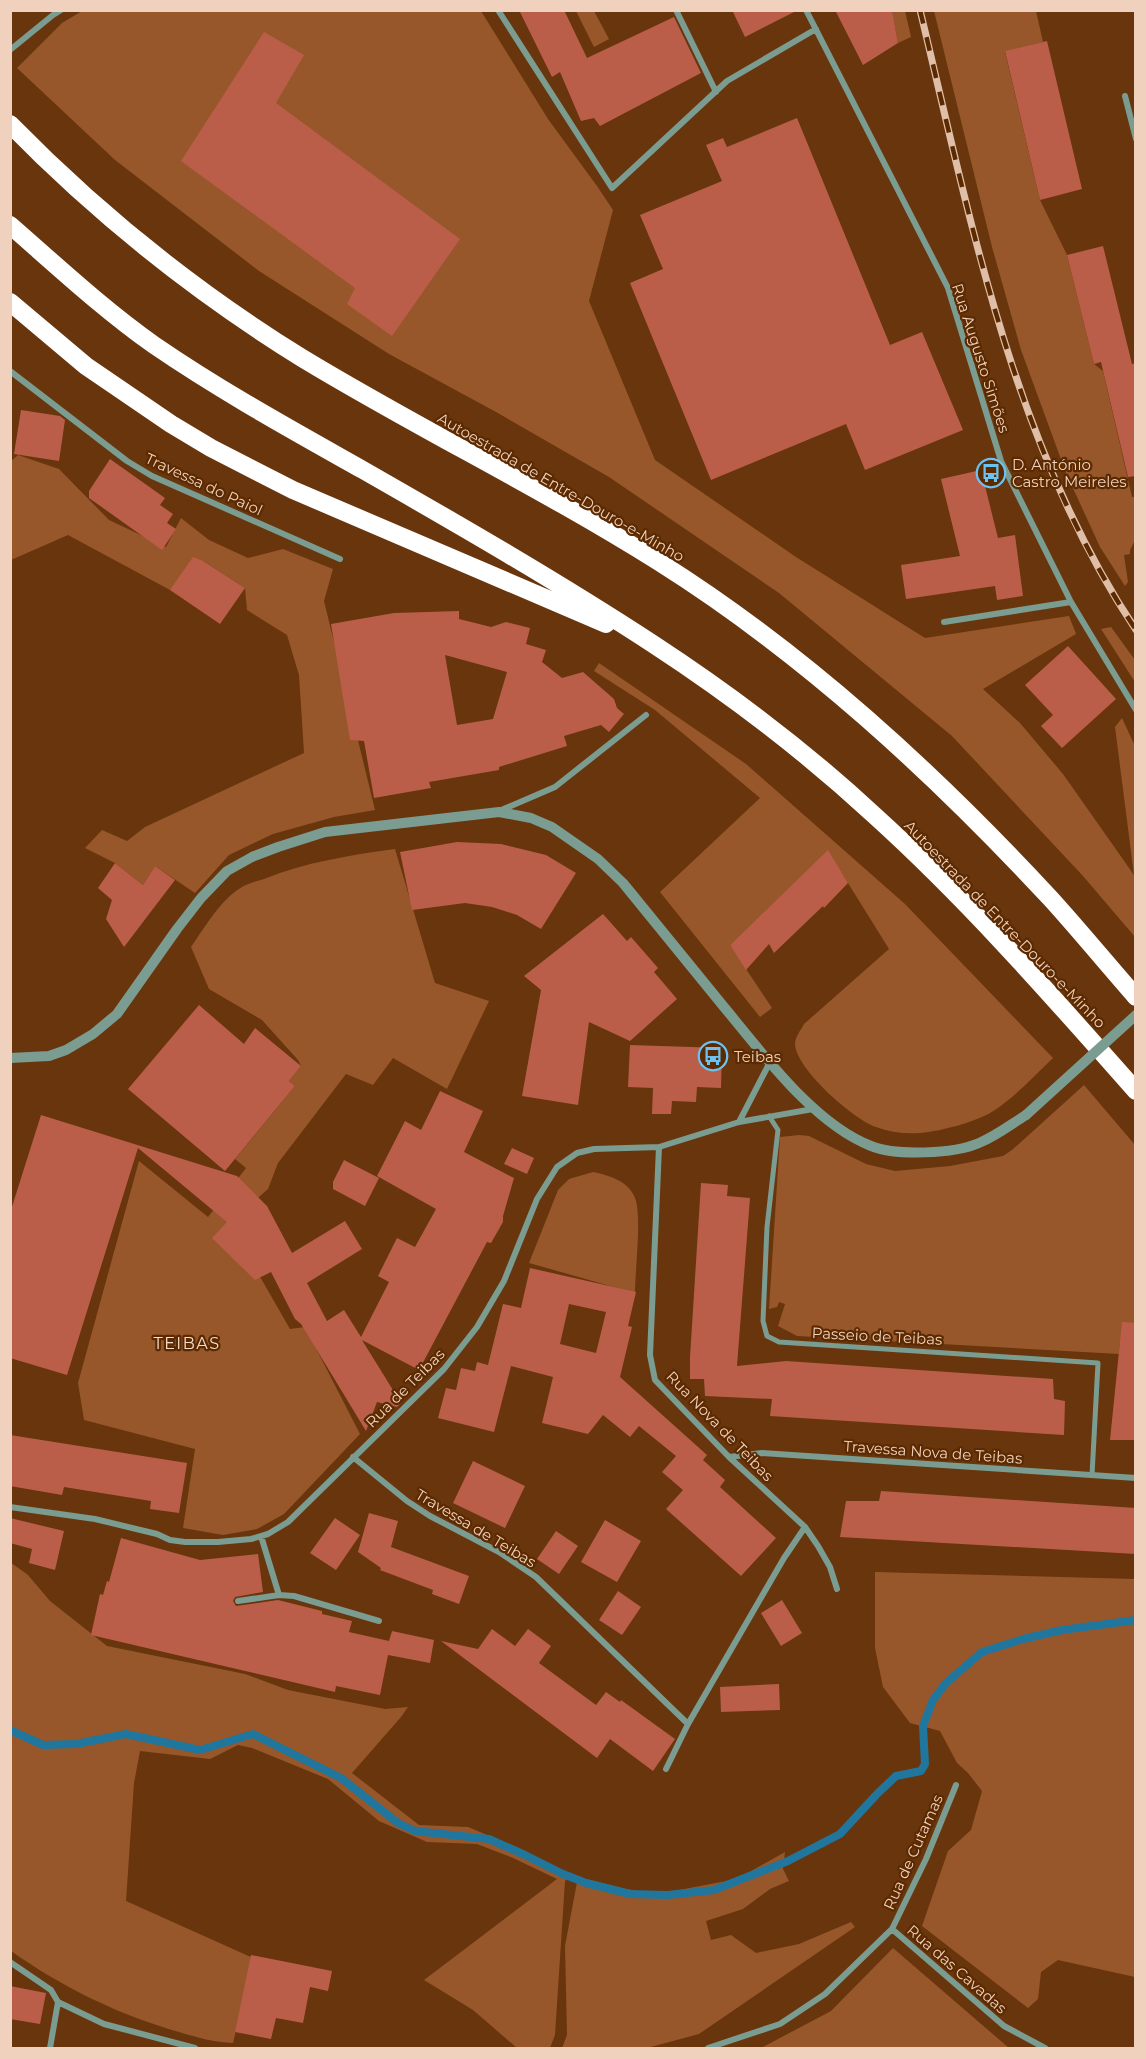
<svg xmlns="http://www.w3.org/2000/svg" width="1146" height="2059" font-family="Montserrat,sans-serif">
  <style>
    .green { fill: #97572a }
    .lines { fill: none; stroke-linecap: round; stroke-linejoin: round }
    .stream { stroke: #21769d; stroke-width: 8 }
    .building { fill: #ba5e4a; fill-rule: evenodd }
    .pedestrian { stroke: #7b9c91; stroke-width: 5 }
    .minor { stroke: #7b9c91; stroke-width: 6 }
    .tertiary { stroke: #7b9c91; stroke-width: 10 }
    .motorway { stroke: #fff; stroke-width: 18 }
    .rail-casing { stroke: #e0bfa9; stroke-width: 7 }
    .rail { stroke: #5c2a00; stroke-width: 4.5; stroke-dasharray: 14; stroke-linecap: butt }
    .tertiary-bridge { stroke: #7b9c91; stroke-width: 10 }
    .labels { text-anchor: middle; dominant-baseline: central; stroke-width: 4.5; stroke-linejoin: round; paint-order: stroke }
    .street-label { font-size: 15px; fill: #f0d1bd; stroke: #5c2a00 }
    .poi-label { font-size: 15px; fill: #f0d1bd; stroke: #5c2a00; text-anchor: start }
    .neighbourhood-label { font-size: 16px; letter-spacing: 1.5px; fill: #f8decf; stroke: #5c2a00 }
  </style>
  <rect width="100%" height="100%" fill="#68350d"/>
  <path class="green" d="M82 11H481L548 119 597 186 613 210 589 301 655 460 796 557 925 638 1069 616 1076 634 983 689 1020 723 1063 774 1134 875 1115 727 1122 718 1135 746V937L1083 876 952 736 779 593 609 477 496 412 389 354 259 271 115 160 17 68 62 23Z
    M576 11H594L609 39 594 47Z
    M892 11H905L911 37 898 43Z
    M934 11H1036L1043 42 1005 52 1040 200 1067 255 1094 364 1103 371 1132 497H1135V540L1130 550V554L1124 555 1128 582 1125 586 1100 547 1066 473 1021 350 992 247Z
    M18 455 59 469 109 520 166 547 181 518 209 540 248 558 283 549 333 569 324 601 375 810 334 817 273 834 229 855 195 893 155 866 143 885 115 863 85 848 102 830 127 841 145 827 304 753 299 675 287 635 247 610 245 588 203 561 170 590 68 535 11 560V461Z
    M1111 627 1135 660V682L1101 629Z
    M599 663 746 764 905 904 1053 1058C1034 1076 1016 1096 995 1110 980 1120 952 1128 934 1131 915 1135 894 1134 876 1127 853 1119 796 1069 795 1044 795 1037 801 1030 804 1024L889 949 828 851 730 945 772 1008 760 1017 660 892 760 798 655 710 594 671Z
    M395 849 435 983 489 1001 447 1089 393 1058 373 1085 346 1074 278 1163 268 1189 215 1235 259 1275 290 1329 305 1327 360 1434 284 1514 257 1529 223 1535 183 1528 195 1449 84 1420 78 1383 139 1161 208 1217 246 1168 235 1159 295 1086 289 1081 301 1066 298 1060 262 1020 209 989 191 947C205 927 221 899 242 887 249 883 257 881 264 879 306 862 351 855 395 849Z
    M1084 1085 1135 1145V1342L1120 1341 1119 1354 797 1336 778 1326 785 1304 779 1302 777 1307 769 1309 780 1137 799 1135 809 1136 866 1164 895 1171 950 1166 1003 1156 1012 1150Z
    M593 1172C608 1175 629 1181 635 1198 642 1215 635 1271 635 1293L529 1263 558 1190 569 1179Z
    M10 1562 28 1575 50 1601 107 1646 245 1674 288 1690 385 1709 408 1707 401 1717 352 1773 419 1825 468 1827 523 1850 570 1875 565 1881 555 2035 550 2048H517L473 2010 424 1980 557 1879 513 1858 477 1844 427 1842 379 1821 328 1779 252 1748 238 1745 210 1759 140 1751 134 1783 126 1901 253 1958 233 2043C214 2042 198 2038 179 2032 119 2015 62 1987 11 1951Z
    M875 1572 1135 1579V1977L1058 1960 1041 1972 1038 1999 1028 2008 922 1926 948 1851 971 1830 982 1791 968 1773 957 1763 940 1731 910 1723 883 1687 875 1648Z
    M785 1852 783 1869 789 1881 770 1889 743 1909 706 1921 711 1940 731 1935 756 1953 799 1944 851 1922 855 1927 699 2034 647 2048H562L567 2035 565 1946 578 1877 626 1889 658 1894 737 1879Z
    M893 1948 1009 2048H761L831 2011Z"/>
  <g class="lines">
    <path class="stream" d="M10 1730 43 1745 76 1744 126 1734 200 1750 253 1734 341 1778 398 1823 415 1831 489 1839 525 1855 563 1874 586 1883 630 1894 668 1895 714 1890 788 1861 840 1834 878 1793 896 1776 921 1771 925 1764 923 1726 933 1700 946 1683 982 1652 1023 1639 1062 1630 1136 1620"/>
  </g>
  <path class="building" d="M519 10H564L587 58 674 17 701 73 600 126 594 118 581 121 560 72 552 77Z
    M732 10H798L745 37Z
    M835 10H892L898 43 863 65Z
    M264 32 304 55 276 103 460 239 392 336 347 304 355 288 181 161Z
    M1047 41 1082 189 1040 200 1005 51Z
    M797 118 890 345 922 332 963 430 865 470 846 424 711 480 630 283 663 269 640 215 722 181 706 145 723 138 727 147Z
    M1103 246 1132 364 1136 363V476L1128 477 1101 362 1094 364 1067 255Z
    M21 410 60 416 65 420 59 461 14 454Z
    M110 459 165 498 160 505 173 514 167 523 176 529 162 550 89 498V491Z
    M981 470 998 538 1015 535 1023 596 997 600 995 586 906 599 901 565 960 556 941 479Z
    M193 557 203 561 245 588 220 624 170 590Z
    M459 611V619L491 627 506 622 530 628 526 644 546 650 542 662 562 678 583 672 614 699 617 708 624 714 609 732 601 725 564 736 567 746 499 767V770L429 782 431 788 374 798 364 741 350 740 331 624 394 613ZM445 655 507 672 493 719 457 725Z
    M1068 646 1116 699 1062 748 1041 726 1053 715 1025 685Z
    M457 842 501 844 546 855 576 873 541 929 517 915 492 907 465 903 412 910 400 852Z
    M828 850 848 883 824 908 823 906 774 953 769 944 746 970 730 945Z
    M115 863 143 885 155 866 175 880 124 947 106 919 112 900 98 888Z
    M603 914 627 941 631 937 658 968 654 972 677 999 630 1041 589 1022 578 1105 522 1096 541 990 524 976Z
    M199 1005 244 1044 255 1028 301 1066 289 1081 295 1086 225 1171 128 1089Z
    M630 1045 722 1048 721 1088 697 1087 696 1102 672 1101 671 1114H652L653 1088 628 1087Z
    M440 1091 483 1111 464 1152 514 1178 503 1216V1222L491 1243 487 1242 419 1370 362 1340 401 1403 397 1407 377 1402 366 1431 301 1324 295 1319 271 1272 255 1280 212 1238 227 1222 138 1148 67 1375 10 1358V1213L41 1115 237 1176 267 1206 292 1253 345 1221 362 1249 307 1283 327 1321 344 1310 361 1337 389 1282 378 1276 397 1238 415 1247 436 1209 377 1176 405 1121 421 1130Z
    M512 1148 534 1158 527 1174 504 1164Z
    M344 1160 379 1178 365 1206 333 1189V1182Z
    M701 1183 728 1185 727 1196 750 1198 737 1366 786 1361 1053 1379 1054 1399 1065 1401 1064 1435 770 1416 772 1399 705 1396 704 1379H690V1357Z
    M530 1268 636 1292 628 1326 632 1327 620 1377 707 1455 703 1460 725 1480 720 1487 776 1538 741 1576 666 1509 683 1490 662 1472 676 1456 639 1426 630 1437 603 1415 588 1434 542 1423 553 1377 511 1366 494 1432 438 1418 446 1388 456 1390 461 1368 475 1371 477 1362 488 1365 503 1304 521 1308ZM569 1304 606 1312 596 1353 560 1344Z
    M1122 1322 1136 1323V1440H1110Z
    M10 1435 187 1463 179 1513 150 1509 151 1501 64 1487 62 1495 10 1486Z
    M473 1461 525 1486 505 1528 453 1503Z
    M881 1491 1136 1508V1554L840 1537 846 1501H879Z
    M369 1513 398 1521 391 1547 469 1576 459 1604 432 1594 433 1590 380 1570 381 1568 358 1552Z
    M10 1518 64 1531 55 1570 29 1563 32 1549 10 1543Z
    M335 1518 360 1535 336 1570 310 1553Z
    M605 1520 641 1541 617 1582 581 1562Z
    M556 1531 578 1546 559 1574 537 1559Z
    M121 1538 200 1560 258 1554 263 1592 235 1597 233 1601 236 1606 278 1600 322 1611V1614L352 1621 349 1632 389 1641 392 1631 434 1640 430 1663 388 1655 380 1695 336 1686 335 1692 91 1635 100 1594 103 1595 107 1581 109 1582Z
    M618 1591 641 1607 622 1635 599 1620Z
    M782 1600 802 1633 781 1646 761 1613Z
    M492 1629 515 1646 528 1629 551 1646 539 1663 596 1705 606 1692 620 1702 621 1700 675 1739 653 1771 610 1739 597 1758 441 1641 478 1649Z
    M779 1684 780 1710 721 1712 720 1687Z
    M251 1955 332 1971 328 1991 310 1987 303 2023 276 2018 271 2039 235 2032Z
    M10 1986 46 1993 40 2024 10 2019Z"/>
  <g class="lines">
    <path class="pedestrian" d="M769 1116 778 1130 767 1227 763 1321 767 1336 779 1342 1098 1363 1092 1475"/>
    <path class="minor" d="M498 10 612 188 727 81 816 29
      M676 10 716 92
      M806 10 948 288 1001 461 1071 602 1136 710
      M10 50 53 15 61 10
      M1125 96 1136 139
      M10 371 127 461 152 476 340 559
      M944 622 1071 602
      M499 811 555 787 646 715
      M739 1122 770 1062
      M659 1147 650 1355 655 1380 729 1457 805 1527 818 1546 830 1567 837 1589
      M353 1457 407 1501 430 1516 499 1552 536 1577 688 1724
      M729 1457 762 1453 1136 1478
      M10 1507 95 1519 157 1534 170 1540 185 1542H218L251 1539 268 1534 288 1522 444 1369 477 1327 504 1281 537 1199 557 1167 577 1153 594 1149 659 1147 739 1122 813 1109
      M261 1536 279 1595 294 1596 379 1621
      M238 1601 279 1595
      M666 1769 688 1724 784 1558 805 1527
      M892 1929 926 1859 956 1785
      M10 1962 51 1990 58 2002 104 2024 195 2048
      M50 2048 58 2002
      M708 2048 780 2024 825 1994 892 1929 1004 2026 1045 2048"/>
    <path class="tertiary" d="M10 1058 49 1056 66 1050 93 1034 117 1014 177 929 201 898 227 871 252 857 278 847 325 832 499 812 531 818 552 827 598 859 623 883C657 925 691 966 724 1007 763 1054 814 1124 871 1146 896 1156 954 1154 979 1143 996 1136 1010 1125 1026 1115"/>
    <path class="motorway" d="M10 124C97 213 197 293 302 358 419 429 543 489 659 562 805 654 934 773 1051 899 1080 931 1107 964 1136 997
      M10 225C57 266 103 309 154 345 221 391 292 430 363 470 461 526 558 582 653 644 731 695 805 751 874 815 968 900 1052 996 1136 1091
      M10 302 86 366 171 424 211 448 293 490 606 624"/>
    <g class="rail-casing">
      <path id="rail" d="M920 10C971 221 1013 446 1136 630"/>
    </g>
    <use href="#rail" class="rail"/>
    <path class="tertiary-bridge" d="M1026 1115 1136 1015"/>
  </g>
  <defs>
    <g id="bus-ring" transform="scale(1.5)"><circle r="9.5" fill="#5c2a00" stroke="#6ac3f1" stroke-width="1.5"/><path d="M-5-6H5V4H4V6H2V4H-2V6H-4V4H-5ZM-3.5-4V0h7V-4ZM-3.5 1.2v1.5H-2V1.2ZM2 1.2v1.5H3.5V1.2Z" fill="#6ac3f1"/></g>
  </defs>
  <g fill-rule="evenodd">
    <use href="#bus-ring" x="991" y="473"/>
    <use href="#bus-ring" x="713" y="1056"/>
  </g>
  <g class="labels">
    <g class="street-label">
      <text transform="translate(981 358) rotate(72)">Rua Augusto Simões</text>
      <text transform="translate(204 484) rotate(25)">Travessa do Paiol</text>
      <text transform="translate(561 487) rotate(30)">Autoestrada de Entre-Douro-e-Minho</text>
      <text transform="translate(1005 924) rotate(46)">Autoestrada de Entre-Douro-e-Minho</text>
      <text transform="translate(877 1336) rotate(3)">Passeio de Teibas</text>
      <text transform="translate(405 1388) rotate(-45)">Rua de Teibas</text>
      <text transform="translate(720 1426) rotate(46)">Rua Nova de Teibas</text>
      <text transform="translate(933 1452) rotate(4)">Travessa Nova de Teibas</text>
      <text transform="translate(476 1528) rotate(31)">Travessa de Teibas</text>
      <text transform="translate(913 1852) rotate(-66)">Rua de Cutamas</text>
      <text transform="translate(957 1969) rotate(41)">Rua das Cavadas</text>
    </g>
    <g class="poi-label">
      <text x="1012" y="464">D. António<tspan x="1012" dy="17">Castro Meireles</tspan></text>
      <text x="734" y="1056">Teibas</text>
    </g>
    <g class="neighbourhood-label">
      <text x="187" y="1343">TEIBAS</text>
    </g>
  </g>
  <rect width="1146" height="2059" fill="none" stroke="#f0d1bd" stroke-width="24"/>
</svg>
